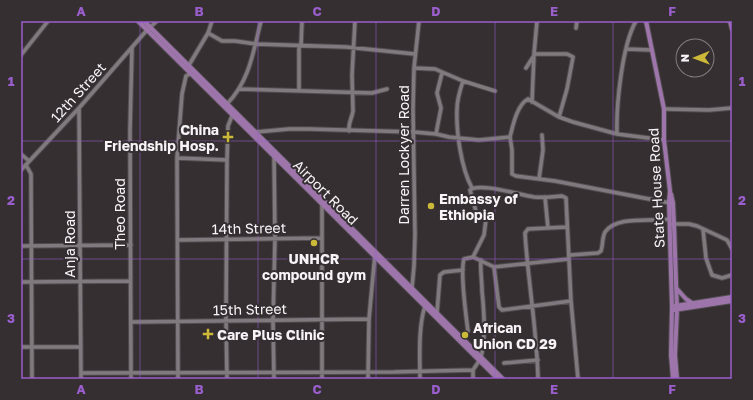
<svg xmlns="http://www.w3.org/2000/svg" width="753" height="400" font-family="'Golos Text',sans-serif">
  <style>
    .lines { fill: none; stroke-linecap: round; stroke-linejoin: round }
    .minor-casing { stroke: #514c4f; stroke-width: 5.5 }
    .major-casing { stroke: #514c4f; stroke-width: 6 }
    .minor { stroke: #80797d; stroke-width: 3.5 }
    .major { stroke: #9d75ab; stroke-width: 4 }
    .grid { fill: none; stroke: #9a5ecd; stroke-width: 1; stroke-opacity: 0.55 }
    .poi-dot { fill: #cdb938; stroke: #352f32; stroke-width: 1.5 }
    .labels { text-anchor: middle; dominant-baseline: central; stroke-width: 4; stroke-linejoin: round; paint-order: stroke }
    .street-label { font-size: 14px; fill: #f7f3f6; stroke: #352f32 }
    .poi-label { font-size: 14px; font-weight: bold; fill: #f7f3f6; stroke: #352f32; text-anchor: start }
    .neatline { fill: none; stroke: #9a5ecd; stroke-width: 1.5 }
    .grid-label { font-size: 13px; text-anchor: middle; font-weight: bold; fill: #9a5ecd }
  </style>
  <rect width="100%" height="100%" fill="#352f32"/>
  <g class="lines">
    <g class="minor-casing">
      <path id="minor" d="M576 28 577 21
        M208 33 222 41H235L256 44 346 47 415 54
        M301 46 302 21
        M626 49 652 50
        M21 55 48 21
        M189 65 208 33 212 21
        M414 68 435 69 463 81 495 91
        M526 68 535 54H567L573 57 567 89 559 117
        M463 81C460 90 457 100 457 109 456 131 461 168 472 188
        M239 89 372 93 387 89
        M299 91V46
        M532 102 534 54 537 21
        M227 104C250 80 253 52 261 21
        M79 108 81 379
        M664 109 709 110 732 108
        M349 131C348 123 352 118 353 111L352 75 355 21
        M256 132 289 129H309L414 132 436 134 449 137 479 140 510 137 512 150V174L516 176 555 181 670 203
        M436 134 441 108 437 93 442 73
        M617 134C616 106 622 45 636 21
        M510 137C513 125 517 105 528 99L559 117 573 122 617 134 664 140
        M21 154 29 161
        M177 158 227 160
        M26 165 31 174 32 379
        M21 170 79 108 147 30 157 21
        M539 179 543 150 542 135
        M545 197 548 228
        M672 224H689L697 226 727 240 732 249
        M703 229 706 258 712 275 722 278 732 275
        M178 240 322 238
        M21 246 131 245
        M571 255 598 253 601 251C603 245 602 238 605 232 617 215 651 222 669 219
        M473 257 484 235 486 219 477 215 470 190C479 182 520 195 534 197 543 198 553 197 562 196L566 198 571 301 578 379
        M494 267 499 307 502 310 571 301
        M21 282 130 281
        M412 288 414 266 415 235 413 109 414 68 419 21
        M437 313 440 275 444 272 463 270
        M131 322 369 319
        M462 339 465 333 468 331C466 316 460 272 464 259L473 257 494 267 569 259
        M21 347H80
        M481 357C486 339 484 310 482 291 482 280 480 271 481 260
        M504 363 538 360
        M81 373 394 372 473 370
        M131 379 130 130 132 48
        M178 379 177 158 182 94 186 76 190 74
        M227 379 226 320 227 160 228 126 232 116
        M274 379 273 321 275 238 274 156
        M322 379V204
        M368 379 369 319 375 254
        M420 379C420 356 418 328 425 306
        M473 379V370L479 361
        M538 379C537 330 528 282 525 233L528 229 567 227"/>
    </g>
    <g class="major-casing">
      <path id="major" d="M138 21 498 379
        M144 21 503 379
        M646 21 664 109V140L670 191 669 202 672 307 671 355 673 379
        M730 21 732 29
        M671 194 673 203 674 224 677 310 675 355 677 379
        M677 289 686 299 692 303
        M675 306 732 297
        M674 310 732 301"/>
    </g>
    <use href="#minor" class="minor"/>
    <use href="#major" class="major"/>
  </g>
  <path class="grid" d="M140 21V379M258 21V379M376 21V379M495 21V379M613 21V379M21 141H732M21 259H732"/>
  <g class="poi-dot">
    <path d="M226 131h4v4h4v4h-4v4h-4v-4h-4v-4h4z"/>
    <circle cx="431" cy="206" r="4"/>
    <circle cx="314" cy="243" r="4"/>
    <path d="M206 328h4v4h4v4h-4v4h-4v-4h-4v-4h4z"/>
    <circle cx="465" cy="335" r="4"/>
  </g>
  <g class="labels">
    <g class="street-label">
      <text transform="translate(78 92) rotate(-48)">12th Street</text>
      <text transform="translate(403 155) rotate(-90)">Darren Lockyer Road</text>
      <text transform="translate(656 188) rotate(-93)">State House Road</text>
      <text transform="translate(326 192) rotate(45)">Airport Road</text>
      <text transform="translate(119 214) rotate(-90)">Theo Road</text>
      <text transform="translate(249 228) rotate(-1)">14th Street</text>
      <text transform="translate(69 244) rotate(-90)">Anja Road</text>
      <text transform="translate(250 309) rotate(-1)">15th Street</text>
    </g>
    <g class="poi-label">
      <text x="219" y="129" text-anchor="end">China<tspan x="219" dy="16">Friendship Hosp.</tspan></text>
      <text x="439" y="198">Embassy of<tspan x="439" dy="16">Ethiopia</tspan></text>
      <text x="314" y="258" text-anchor="middle">UNHCR<tspan x="314" dy="16">compound gym</tspan></text>
      <text x="473" y="327">African<tspan x="473" dy="16">Union CD 29</tspan></text>
      <text x="217" y="334">Care Plus Clinic</text>
    </g>
  </g>
  <rect width="753" height="400" fill="none" stroke="#352f32" stroke-width="44"/>
  <g transform="translate(695 58) rotate(269)"><circle r="19" fill="#352f32" stroke="#837d80"/>
  <path d="M0-3L7 15L0 10L-7 15Z" fill="#cdb938"/>
  <text y="-6" font-size="11" font-weight="bold" text-anchor="middle" fill="#f7f3f6">N</text>
  </g>
  <rect x="22" y="22" width="709" height="356" class="neatline"/>
  <g class="grid-label">
    <text x="81" y="16">A</text>
    <text x="199" y="16">B</text>
    <text x="317" y="16">C</text>
    <text x="436" y="16">D</text>
    <text x="554" y="16">E</text>
    <text x="672" y="16">F</text>
    <text x="11" y="86">1</text>
    <text x="742" y="86">1</text>
    <text x="11" y="205">2</text>
    <text x="742" y="205">2</text>
    <text x="11" y="323">3</text>
    <text x="742" y="323">3</text>
    <text x="81" y="394">A</text>
    <text x="199" y="394">B</text>
    <text x="317" y="394">C</text>
    <text x="436" y="394">D</text>
    <text x="554" y="394">E</text>
    <text x="672" y="394">F</text>
  </g>
</svg>
